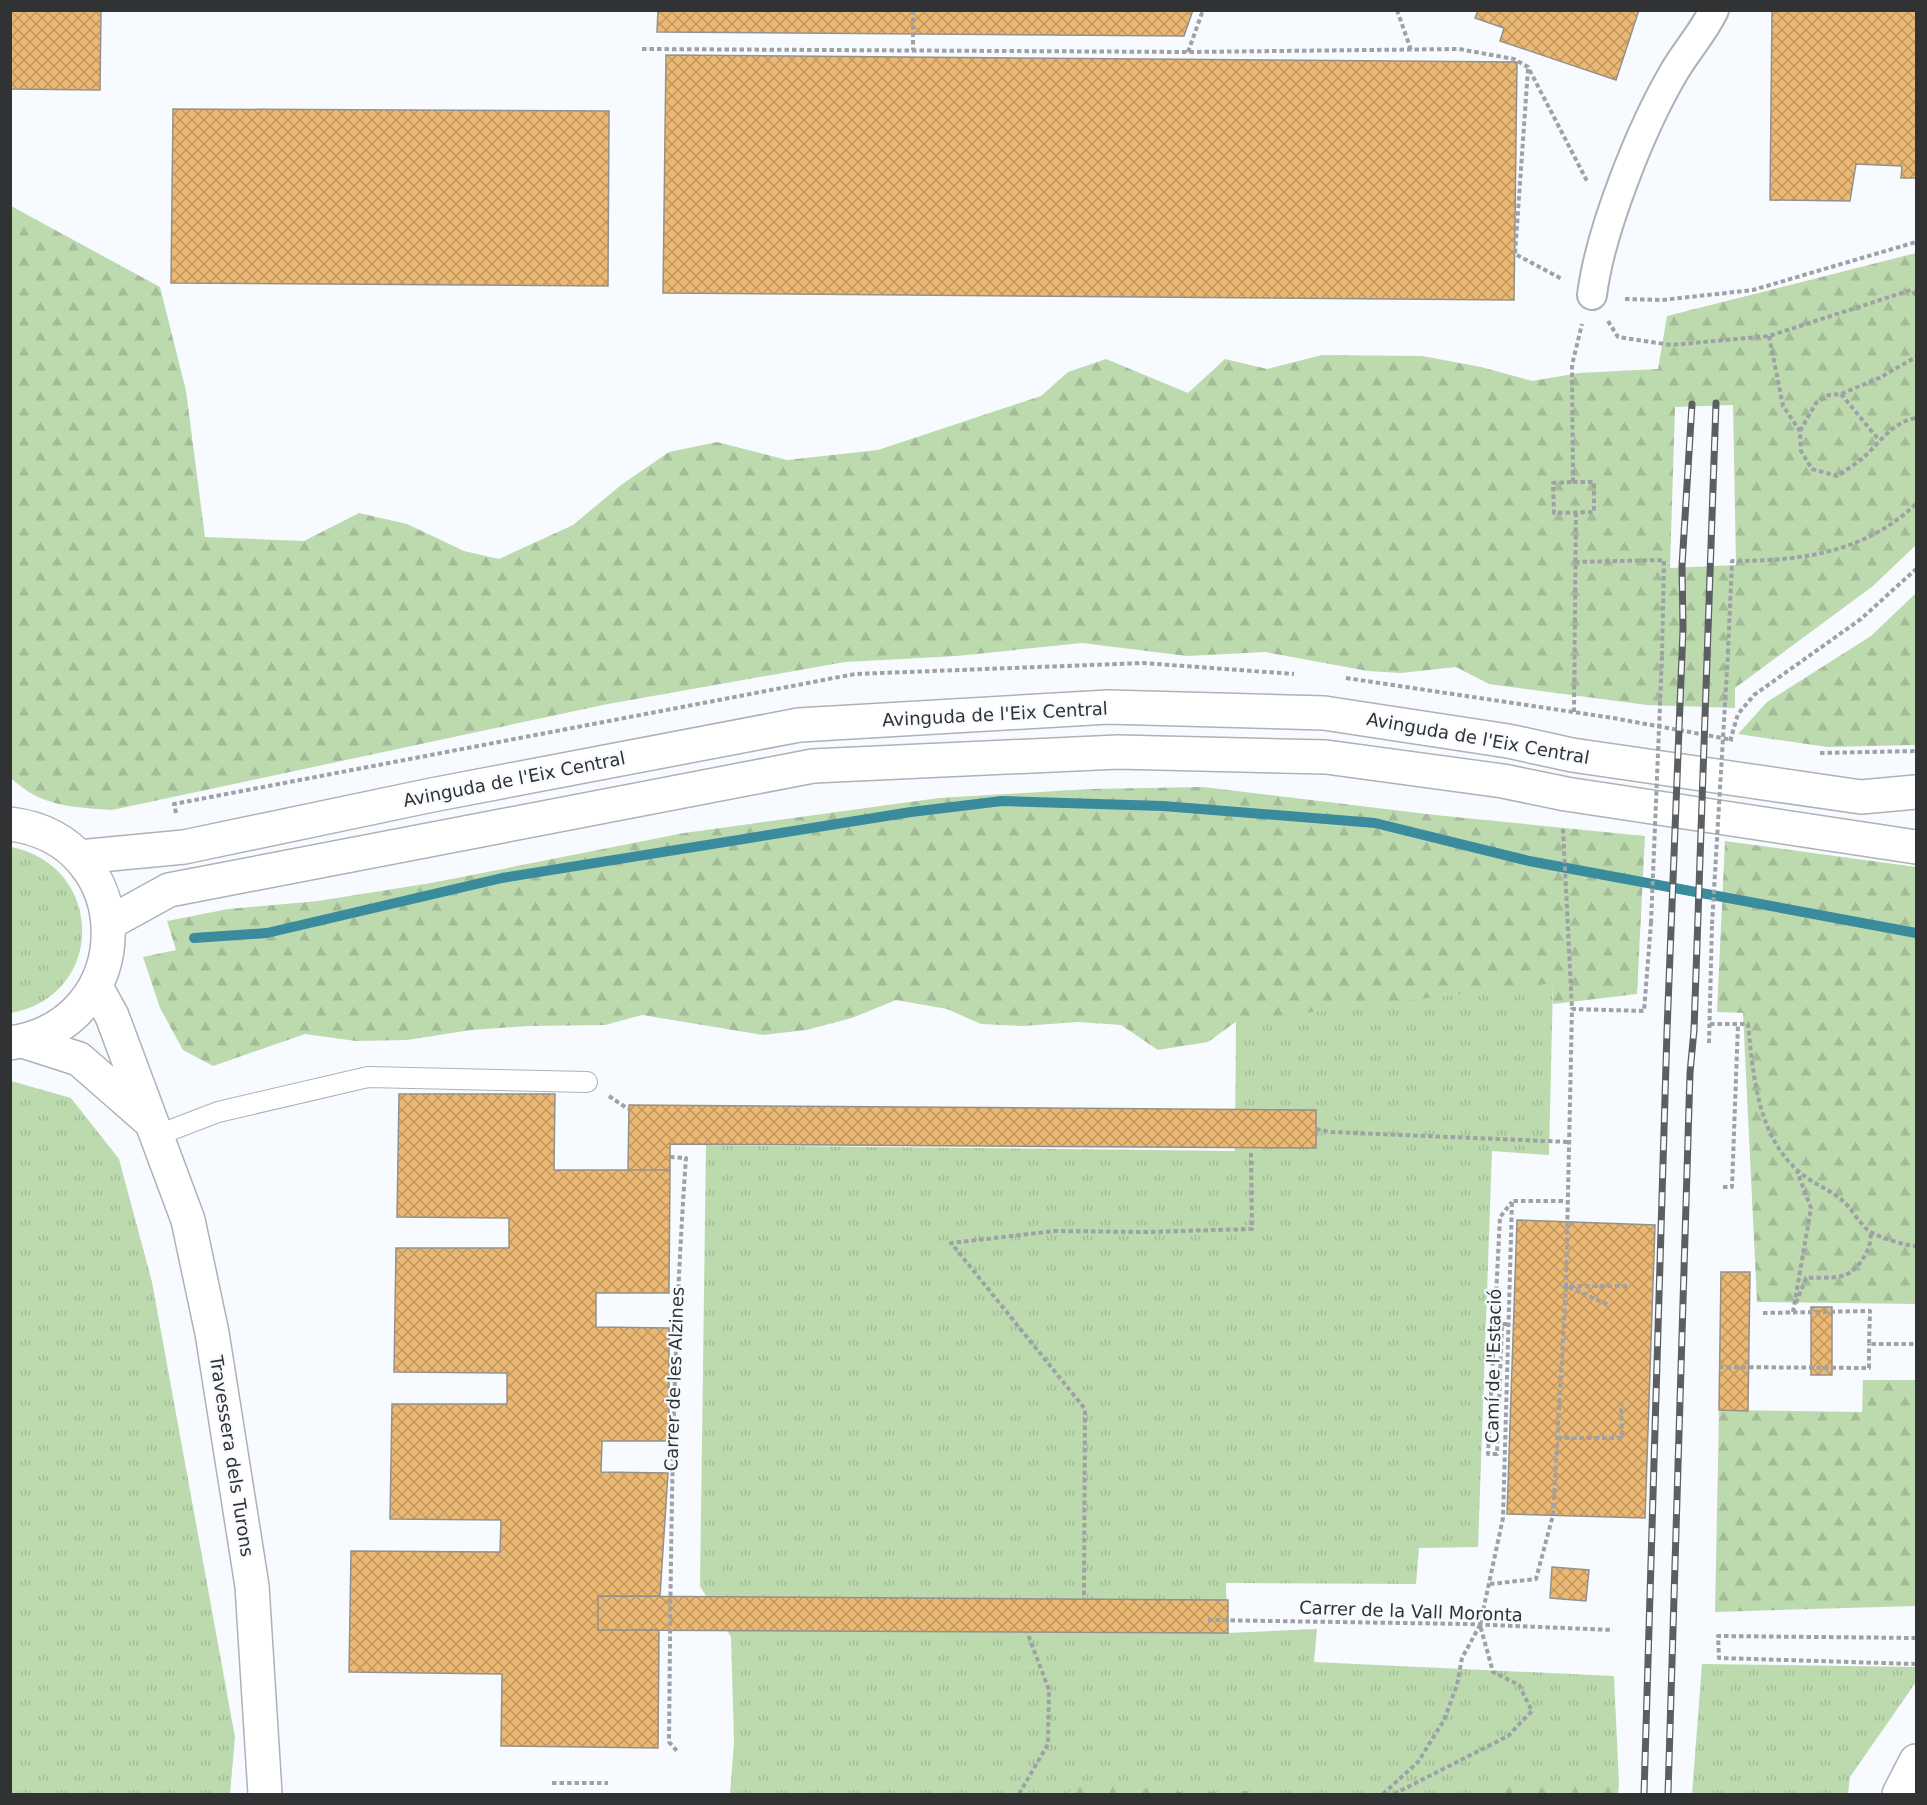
<svg xmlns="http://www.w3.org/2000/svg" width="1927" height="1805" font-family="'DejaVu Sans',sans-serif">
  <style>
    .grass { fill: url(#grass-tufts) }
    .forest { fill: url(#forest-firs); fill-rule: evenodd }
    .lines { fill: none; stroke-linecap: round; stroke-linejoin: round }
    .stream { stroke: #3a8b9c; stroke-width: 10 }
    .building { fill: url(#building-cross-hatch); stroke: #94918c; stroke-width: 1.5 }
    .service-casing { stroke: #adb2b6; stroke-width: 22 }
    .pedestrian-casing { stroke: #adb2b6; stroke-width: 32 }
    .minor-casing { stroke: #adb2b6; stroke-width: 36 }
    .path { stroke: #9ea1a5; stroke-width: 4; stroke-dasharray: 4.5 3; stroke-linecap: butt }
    .service { stroke: #fff; stroke-width: 20 }
    .pedestrian { stroke: #fff; stroke-width: 28 }
    .minor { stroke: #fff; stroke-width: 33 }
    .rail-casing { stroke: #5c5f61; stroke-width: 7 }
    .rail { stroke: #f7fbff; stroke-width: 4.5; stroke-dasharray: 14; stroke-linecap: butt }
    .path-bridge { stroke: #9ea1a5; stroke-width: 4; stroke-dasharray: 4.5 3; stroke-linecap: butt }
    .labels { text-anchor: middle; dominant-baseline: central; stroke-width: 4.5; stroke-linejoin: round; paint-order: stroke }
    .street-label { font-size: 18px; fill: #303234; stroke: #f7fbff }
  </style>
  <defs>
    <pattern id="grass-tufts" width="24" height="20" patternUnits="userSpaceOnUse" patternTransform="scale(1.5)"><rect width="24" height="20" fill="#bddaaf"/><path d="M3 7l-1-3M5 7V3M7 7l1-3M15 17l-1-3M17 17v-4M19 17l1-3" fill="none" stroke="#a3bc97"/></pattern>
    <pattern id="forest-firs" width="22" height="20" patternUnits="userSpaceOnUse" patternTransform="scale(1.5)"><rect width="22" height="20" fill="#bddaaf"/><path d="M5 1l3.5 6h-7zM16 11l3.5 6h-7z" fill="#a3bc97"/></pattern>
    <pattern id="building-cross-hatch" width="8" height="8" patternUnits="userSpaceOnUse" patternTransform="scale(1.5)"><rect width="8" height="8" fill="#ebb973"/><path d="M0 0l8 8M0 8l8-8" fill="none" stroke="#bf975f"/></pattern>
  </defs>
  <rect width="100%" height="100%" fill="#f7fbff"/>
  <path class="grass" d="M11 847C106 866 106 996 11 1013Z
    M1553 982 1549 1155 1492 1151 1478 1547 1419 1548 1416 1584 1226 1583 1227 1633 1317 1629 1314 1662 1614 1676 1619 1784 1602 1794H730L734 1743 731 1637 700 1586 706 1145 1235 1151 1236 1021Z
    M11 1081 71 1098 119 1159 152 1282 235 1737 230 1794H11Z
    M1702 1664 1916 1667V1682L1850 1777 1848 1794H1692Z"/>
  <path class="forest" d="M11 206 160 287 186 391 205 537 304 541 359 513 407 524 464 551 499 559 573 525 621 485 669 452 717 442 787 460 878 450 1041 396 1068 372 1106 359 1188 393 1225 359 1267 369 1322 355 1422 356 1481 367 1532 381 1579 373 1658 369 1667 316 1916 253V545L1873 586 1735 688V708L1647 705 1489 684 1456 667 1401 673 1368 671 1265 652 1187 656 1082 643 957 656 845 662 608 704 112 810C72 807 41 807 11 778ZM1733 405 1736 565 1670 568 1675 407Z
    M1916 593V745L1827 747 1738 734 1767 702 1871 636Z
    M1203 787 1435 815 1645 836 1637 994 1553 1004V983L1237 1021 1208 1042 1158 1050 1121 1025 1078 1022 1023 1026 981 1024 947 1009 896 1000 852 1018 806 1030 763 1035 642 1015 605 1025 528 1026 471 1030 407 1040 356 1041 305 1034 213 1066 183 1050 160 1008 143 957 176 950 167 921 228 909 318 901 431 883 684 833 939 798 1089 789Z
    M1725 841 1916 867V1304L1757 1302 1743 1013 1717 1012Z
    M1863 1380H1916V1606L1715 1612 1719 1410 1862 1412Z
    M1500 1780 1619 1784 1618 1794H1493Z
    M1081 1781 1189 1793 1271 1790 1275 1794H1067Z"/>
  <g class="lines">
    <path class="stream" d="M194 938 267 933 502 878 911 812 1002 801 1163 806 1375 823 1529 861 1916 933"/>
  </g>
  <path class="building" d="M10 10H101L100 90 10 89Z
    M658 10H1193L1184 36 657 32Z
    M1478 10H1639L1616 80 1500 41 1504 28 1475 18Z
    M1772 10H1916V178H1901L1902 166 1856 164 1850 201 1770 200Z
    M666 55 1517 62 1514 300 663 293Z
    M173 109 609 111 608 286 171 283Z
    M399 1094H555L554 1170H670L669 1293H596V1327L669 1328V1441H602L601 1472 668 1473 660 1596H598V1630H659L658 1748 501 1746 502 1674 349 1672 351 1551 500 1552 501 1520 390 1519 392 1404H507V1373L394 1372 396 1248H509V1218L397 1217Z
    M629 1105 1316 1110V1148L670 1144V1170H628Z
    M1517 1220 1655 1225 1645 1518 1507 1514Z
    M1721 1272H1750L1748 1411 1719 1410Z
    M1811 1307H1832V1375H1811Z
    M1552 1567 1589 1570 1586 1601 1550 1598Z
    M598 1596 1228 1600V1633L598 1630Z"/>
  <g class="lines">
    <g class="service-casing">
      <path id="service" d="M158 1135 218 1112 368 1077 587 1082"/>
    </g>
    <g class="pedestrian-casing">
      <path id="pedestrian" d="M1592 295C1600 231 1641 128 1674 72 1686 51 1703 33 1714 10"/>
    </g>
    <g class="minor-casing">
      <path id="minor" d="M10 824C141 840 141 1025 10 1043
        M79 857 184 847 432 795 799 725 1108 707 1324 713 1508 741 1572 755 1861 797 1916 792
        M109 923 169 890 813 766 1118 752 1326 757 1503 781 1566 794 1916 847
        M96 987 112 1016 188 1220 212 1333 252 1586 265 1794
        M23 1041 79 1059 151 1122
        M1899 1794 1916 1761"/>
    </g>
    <path class="path" d="M913 10V50
      M1397 10 1411 50
      M642 49 1188 52 1459 49 1514 59 1528 67 1588 183
      M1188 52 1203 10
      M1528 69 1515 254 1562 279
      M1625 299 1662 300 1753 290 1916 242
      M1608 321 1618 337 1671 345 1769 336 1911 290 1916 295
      M1769 336 1783 406 1800 431 1801 451 1812 469 1837 476C1846 470 1856 464 1864 457 1880 442 1894 421 1916 418
      M1841 394 1879 440
      M1800 431 1816 403 1829 395 1841 394 1879 378 1916 357
      M1573 482 1572 365 1582 324
      M1573 482H1594V512L1554 513 1553 483Z
      M1575 562 1664 560 1662 656
      M1728 653 1732 561C1801 561 1864 553 1916 504
      M1346 678 1613 718 1733 740
      M1574 712 1576 513
      M1730 741 1738 714 1754 695 1861 619 1916 569
      M1820 753 1916 751
      M176 813 174 804 855 674 1143 663 1294 674
      M1563 829 1572 1009
      M1710 1024H1748C1753 1073 1757 1133 1796 1169 1810 1183 1831 1189 1845 1203 1853 1211 1860 1224 1869 1231 1878 1237 1906 1246 1916 1246
      M1709 1043 1712 924
      M609 1096 628 1109
      M1316 1129 1331 1132 1569 1142
      M670 1157 686 1158C672 1353 671 1547 669 1742L678 1752
      M1723 1187H1732L1738 1024
      M1627 1286H1566L1572 1009 1644 1011 1651 923
      M1796 1303 1806 1278C1817 1277 1834 1279 1845 1275 1859 1270 1874 1246 1870 1231
      M1793 1312 1811 1208 1797 1171
      M1763 1313 1870 1311 1869 1344H1916
      M1507 1324H1502L1497 1454H1488L1500 1217 1512 1202
      M1719 1367 1869 1368V1344
      M1557 1438H1622L1621 1403
      M1490 1584 1536 1579 1553 1515 1566 1286 1609 1305
      M1084 1595 1085 1409 951 1243 1055 1231 1147 1232 1252 1229 1251 1153
      M1208 1620 1466 1624 1613 1630
      M1916 1638 1718 1636 1719 1658 1916 1664
      M552 1783H608
      M1019 1794 1048 1744 1049 1690 1027 1632
      M1383 1794 1418 1762 1444 1720 1457 1685 1462 1658 1480 1625
      M1394 1794 1508 1736 1532 1711 1519 1685 1493 1672 1480 1625 1503 1518 1512 1201H1566"/>
    <use href="#service" class="service"/>
    <use href="#pedestrian" class="pedestrian"/>
    <use href="#minor" class="minor"/>
    <g class="rail-casing">
      <path id="rail" d="M1644 1794 1667 1031 1683 629 1682 566 1692 404
        M1668 1794 1690 1073 1694 1030 1716 403"/>
    </g>
    <use href="#rail" class="rail"/>
    <path class="path-bridge" d="M1651 923 1662 656
      M1712 924 1728 653"/>
  </g>
  <g class="labels">
    <g class="street-label">
      <text transform="translate(995 714) rotate(-3)">Avinguda de l'Eix Central</text>
      <text transform="translate(1478 738) rotate(10)">Avinguda de l'Eix Central</text>
      <text transform="translate(514 779) rotate(-11)">Avinguda de l'Eix Central</text>
      <text transform="translate(1493 1366) rotate(-89)">Camí de l'Estació</text>
      <text transform="translate(674 1379) rotate(-88)">Carrer de les Alzines</text>
      <text transform="translate(232 1456) rotate(81)">Travessera dels Turons</text>
      <text transform="translate(1411 1611) rotate(2)">Carrer de la Vall Moronta</text>
    </g>
  </g>
  <rect width="1927" height="1805" fill="none" stroke="#303234" stroke-width="24"/>
</svg>
